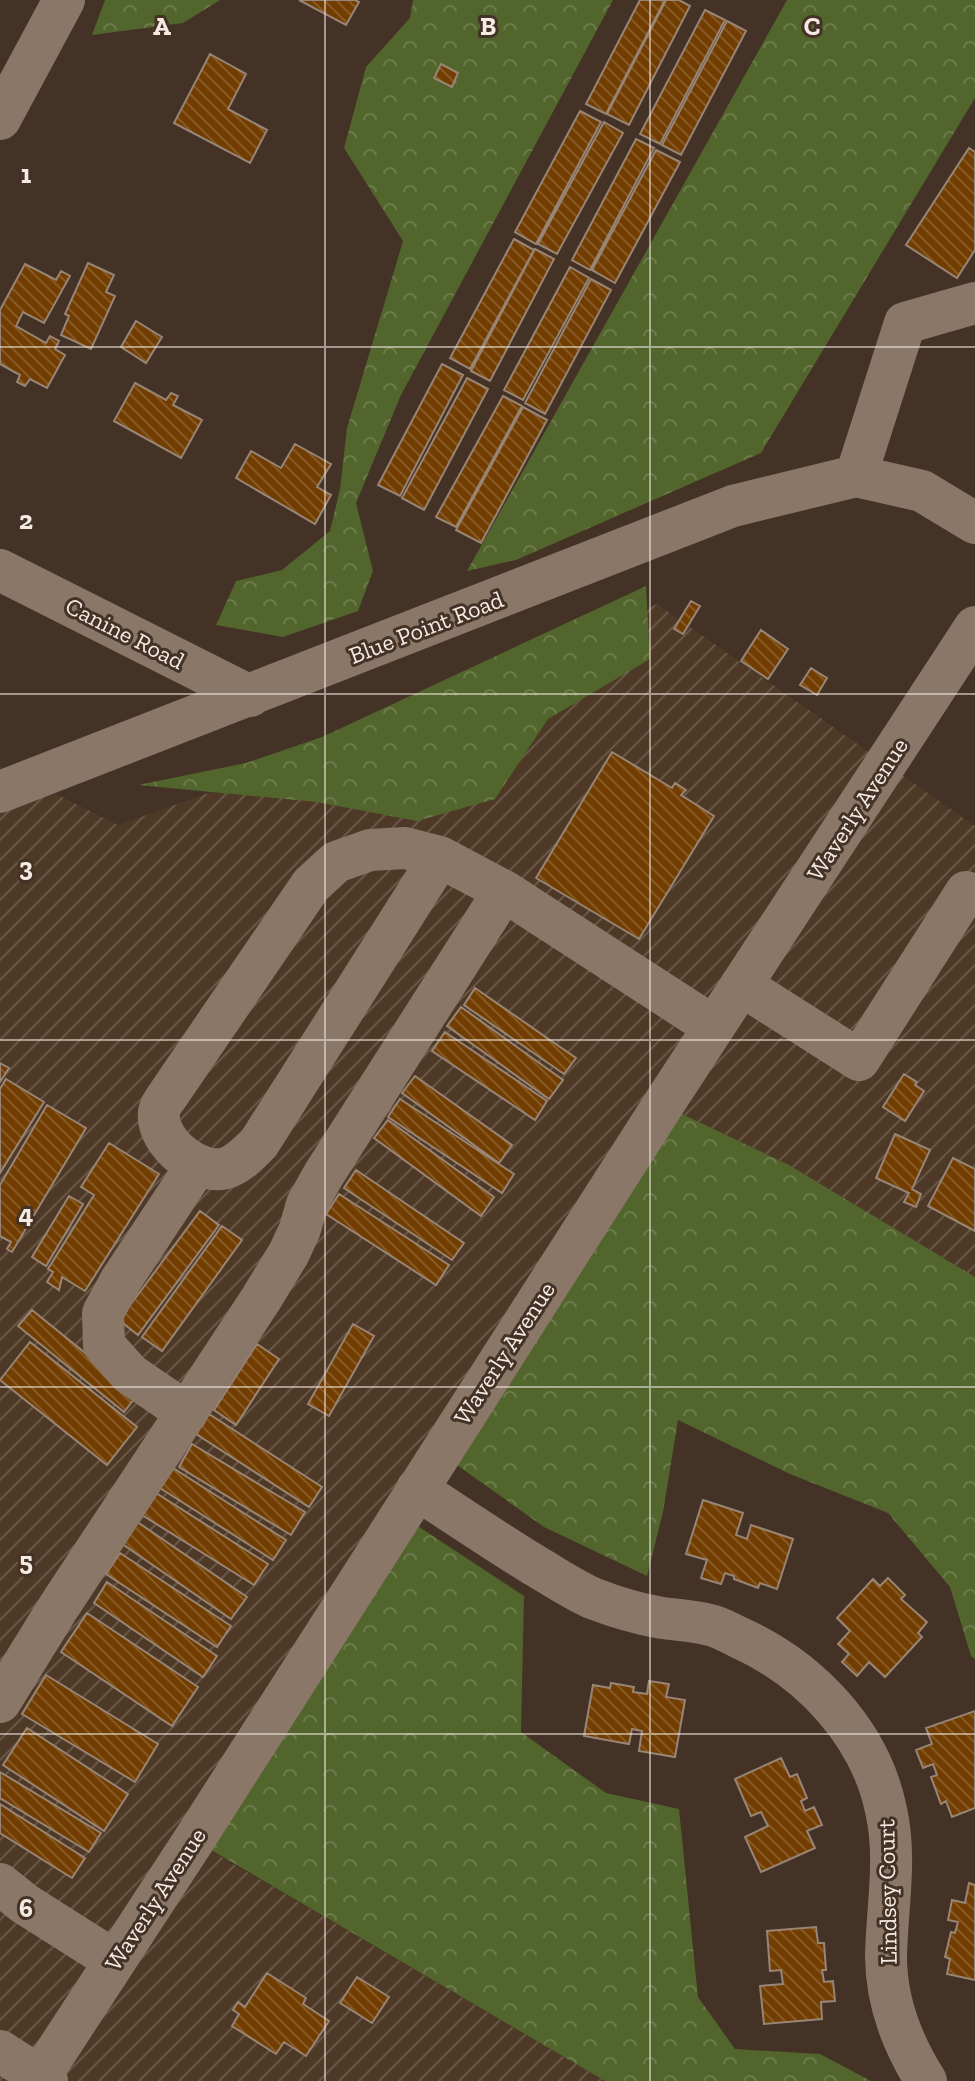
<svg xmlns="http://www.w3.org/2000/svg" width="975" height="2081" font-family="'Zilla Slab',serif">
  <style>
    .industrial { fill: url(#industrial-furrows) }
    .forest { fill: url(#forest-crowns) }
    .building { fill: url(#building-back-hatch); stroke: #988575; stroke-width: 2 }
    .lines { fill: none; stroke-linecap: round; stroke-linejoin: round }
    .minor { stroke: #8a7768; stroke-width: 42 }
    .grid { fill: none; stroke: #f6ebe3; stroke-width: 2; stroke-opacity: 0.55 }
    .labels { text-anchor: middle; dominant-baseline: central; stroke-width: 6; stroke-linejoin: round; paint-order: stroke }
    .street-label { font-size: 24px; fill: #f6ebe3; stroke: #433225 }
    .grid-label { font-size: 26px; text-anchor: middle; font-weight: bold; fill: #f6ebe3; stroke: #433225; stroke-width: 6; stroke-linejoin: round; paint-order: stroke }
  </style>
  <defs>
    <pattern id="industrial-furrows" width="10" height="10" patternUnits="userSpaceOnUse" patternTransform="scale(2)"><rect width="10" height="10" fill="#4e3927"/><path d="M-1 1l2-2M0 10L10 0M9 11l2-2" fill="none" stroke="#685646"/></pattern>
    <pattern id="forest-crowns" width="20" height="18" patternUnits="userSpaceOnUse" patternTransform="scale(2)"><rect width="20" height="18" fill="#51652c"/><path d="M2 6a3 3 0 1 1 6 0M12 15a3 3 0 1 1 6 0" fill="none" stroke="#6b7b4a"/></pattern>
    <pattern id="building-back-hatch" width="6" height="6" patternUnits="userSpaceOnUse" patternTransform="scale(2)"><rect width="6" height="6" fill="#723d00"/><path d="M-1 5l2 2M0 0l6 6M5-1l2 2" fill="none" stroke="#875925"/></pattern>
  </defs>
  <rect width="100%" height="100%" fill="#433225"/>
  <path class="industrial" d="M657 604 975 826V1277L789 1165 662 1105 194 1841 605 2081H0V766L118 825 402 724Z"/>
  <path class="forest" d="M105 0H220L183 23 92 35Z
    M413 0H613L401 395 356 503 373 571 358 611 283 637 216 625 236 581 282 570 330 531 340 489 347 428 403 241 344 148 366 67 410 18Z
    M787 0H975V98L761 453 516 560 467 571Z
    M646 586 650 659 548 719 495 799 417 821 317 802 138 785 246 763 322 737Z
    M663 1105 789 1165 975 1277V1659L971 1656 950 1587 888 1513 790 1474 678 1420 663 1512 647 1576 544 1527 440 1453Z
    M401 1515 524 1596 521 1732 606 1793 679 1809 698 1997 735 2049 820 2054 871 2081H605L194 1840Z"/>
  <path class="building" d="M299 0H355L359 2 346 25Z
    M640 0H665L606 114 586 104Z
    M666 0H679L690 6 629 125 607 114Z
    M705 10 725 20 660 144 640 134Z
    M727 21 746 31 681 155 662 145Z
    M210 54 246 74 228 109 267 130 250 163 174 123Z
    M441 64 458 73 452 87 434 78Z
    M580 111 601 122 536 244 515 232Z
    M604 122 623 133 557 254 538 244Z
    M636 139 654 148 590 270 572 260Z
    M969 148 975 152V250L957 278 906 245Z
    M656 150 680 162 615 283 592 270Z
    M514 239 534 250 470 369 450 358Z
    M535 249 554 259 490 381 471 371Z
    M88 263 114 275 106 292 115 296 91 349 61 335 69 316 65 314Z
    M25 264 56 280 61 271 70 276 44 323 23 312 16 326 46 343 50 336 59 341 55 349 65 355 47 388 30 379 25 386 17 382 20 375 0 364V310Z
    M570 267 589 278 523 400 504 390Z
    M591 279 611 290 545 414 525 403Z
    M136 321 162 337 146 363 121 347Z
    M442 364 463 375 400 496 378 485Z
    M467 378 488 389 424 510 402 498Z
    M135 383 166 400 171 393 178 396 173 405 202 420 181 458 114 421Z
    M503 396 522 406 456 527 436 517Z
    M523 407 547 420 481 543 456 530Z
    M295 444 331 464 317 487 331 495 315 524 236 478 251 451 281 468Z
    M691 601 700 606 683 634 674 629Z
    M761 630 788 649 768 679 741 661Z
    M811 668 827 678 817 695 800 685Z
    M612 752 672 788 675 783 686 790 681 795 714 816 639 939 536 878Z
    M475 988 576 1058 564 1074 464 1005Z
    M461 1007 563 1080 549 1099 447 1026Z
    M445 1032 547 1101 535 1120 432 1051Z
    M0 1063 9 1068 0 1082Z
    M904 1074 917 1082 915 1085 924 1091 905 1121 883 1107Z
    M415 1076 512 1145 499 1163 402 1093Z
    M6 1079 44 1102 0 1173V1089Z
    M400 1099 514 1174 502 1193 388 1117Z
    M47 1105 86 1128 12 1252 7 1249 11 1242 0 1236V1185Z
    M388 1120 494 1197 481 1216 374 1138Z
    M895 1134 930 1150 912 1189 921 1194 916 1207 904 1202 909 1193 876 1178Z
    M109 1143 159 1174 85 1291 62 1277 59 1290 47 1282 53 1272 48 1269 94 1195 81 1187Z
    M953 1158 975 1169V1231L928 1206Z
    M356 1170 464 1243 452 1260 344 1188Z
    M339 1194 449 1265 436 1285 326 1214Z
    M69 1196 83 1204 46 1266 32 1257Z
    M200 1211 219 1225 138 1335 119 1320Z
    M222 1226 242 1240 162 1351 142 1337Z
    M32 1310 137 1395 124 1412 18 1326Z
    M353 1324 374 1336 329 1416 308 1404Z
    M30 1342 137 1427 107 1465 0 1380Z
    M257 1344 279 1359 236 1425 214 1410Z
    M209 1414 322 1487 309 1507 196 1434Z
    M192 1444 305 1512 291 1535 179 1467Z
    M173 1468 286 1540 273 1560 160 1488Z
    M156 1493 268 1564 254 1585 142 1515Z
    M703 1500 743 1513 736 1535 747 1539 751 1525 793 1539 777 1589 760 1583 758 1588 734 1579V1576L725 1573 721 1584 701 1578 707 1560 686 1554Z
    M133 1519 247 1597 231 1619 118 1541Z
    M120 1553 231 1626 217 1647 106 1574Z
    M888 1578 905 1595 901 1599 927 1622 918 1633 922 1637 885 1677 869 1662 857 1676 842 1662 849 1654 838 1644 850 1631 837 1618 873 1579 880 1586Z
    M107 1582 217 1656 203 1677 94 1603Z
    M87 1613 198 1687 172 1726 61 1652Z
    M46 1675 158 1744 135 1782 22 1714Z
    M649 1681 669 1684 666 1697 685 1700 675 1757 639 1751 642 1731 632 1729 629 1744 584 1736 593 1685 610 1688 611 1683 634 1687 633 1692 647 1694Z
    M975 1711V1808L952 1817 946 1801 941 1804 931 1777 937 1775 933 1764 923 1768 916 1750 932 1744 926 1728Z
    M27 1728 128 1794 104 1831 3 1765Z
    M781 1758 790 1777 797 1774 807 1798 801 1801 805 1811 814 1807 822 1825 807 1831 815 1848 761 1872 745 1837 768 1826 761 1812 751 1816 735 1779Z
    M0 1772 101 1833 89 1852 0 1798Z
    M0 1804 85 1858 72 1878 0 1833Z
    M969 1883 975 1885V1980L947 1974 950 1959 945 1957 951 1932 955 1933 958 1922 948 1920 952 1900 965 1903Z
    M816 1927 818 1943H824L826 1970H822L824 1982 833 1981 835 2001 821 2002 822 2019 764 2024 760 1986 783 1984 781 1970 770 1971 767 1931Z
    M267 1973 306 1998 303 2004 329 2021 306 2056 284 2042 276 2054 232 2026 239 2014 233 2010 238 2002 245 2007Z
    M357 1977 389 1997 372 2023 340 2003Z"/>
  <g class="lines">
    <path class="minor" d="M0 119 64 0
      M856 476 905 323 975 303
      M0 570 250 696
      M0 792 733 506 856 476 922 491 975 523
      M440 857 405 848 370 850 336 862 311 885 168 1095C165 1099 160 1106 159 1112 155 1142 201 1179 229 1167 241 1162 250 1152 259 1143L440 857 504 891 714 1027
      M741 985 859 1060 966 892
      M187 1413 130 1374 104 1345 103 1313 121 1280 197 1165
      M417 1489C456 1515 495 1541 534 1565 553 1576 572 1589 592 1598 615 1607 638 1614 662 1618 678 1620 695 1621 710 1625 720 1627 729 1633 738 1637 809 1669 870 1732 886 1810 897 1858 887 1907 886 1956 886 2001 902 2043 926 2081
      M0 1702 58 1608 261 1299 289 1253 300 1229 307 1204 324 1174 504 891
      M0 1884 25 1904 115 1961
      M0 2051 47 2081
      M37 2081 194 1840 663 1105 975 627"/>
  </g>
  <path class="grid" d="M325 0V2081M650 0V2081M0 347H975M0 694H975M0 1040H975M0 1387H975M0 1734H975"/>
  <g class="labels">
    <g class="street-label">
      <text transform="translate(426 627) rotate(-21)">Blue Point Road</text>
      <text transform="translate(125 633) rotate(27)">Canine Road</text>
      <text transform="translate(857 809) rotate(-57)">Waverly Avenue</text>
      <text transform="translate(504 1353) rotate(-57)">Waverly Avenue</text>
      <text transform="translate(887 1892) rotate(-91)">Lindsey Court</text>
      <text transform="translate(155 1899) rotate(-57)">Waverly Avenue</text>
    </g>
  </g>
  <g class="grid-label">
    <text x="162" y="35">A</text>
    <text x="488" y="35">B</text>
    <text x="812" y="35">C</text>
    <text x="26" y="183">1</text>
    <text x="26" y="529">2</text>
    <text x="26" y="876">3</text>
    <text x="26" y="1223">4</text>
    <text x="26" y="1570">5</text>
    <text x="26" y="1917">6</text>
  </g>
</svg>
